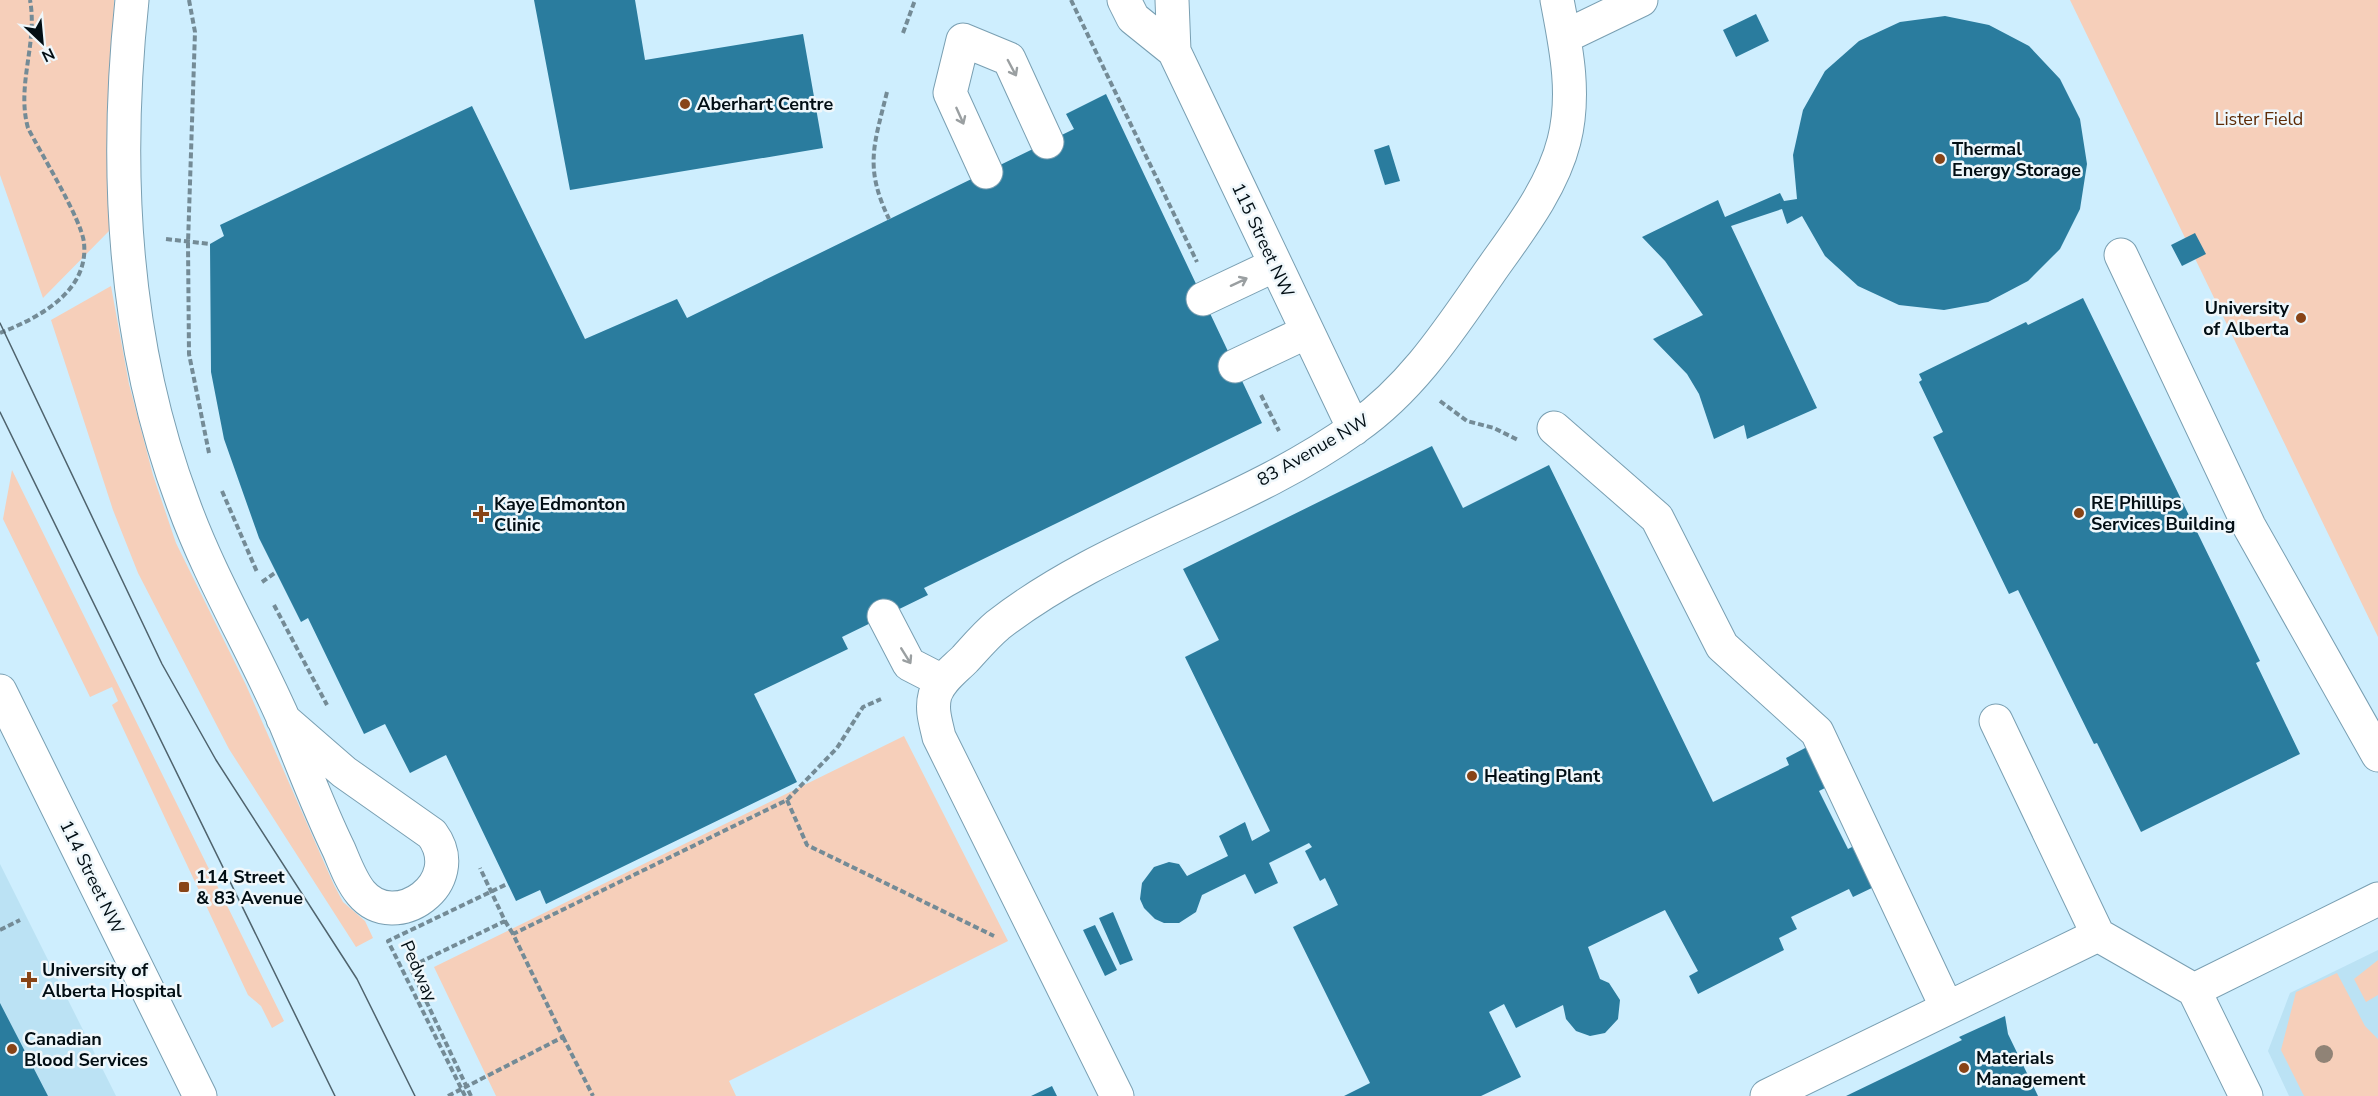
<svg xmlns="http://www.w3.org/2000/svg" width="2378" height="1096" font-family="'Nunito Sans',sans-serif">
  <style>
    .built { fill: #bbe2f4 }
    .green { fill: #f6cfba }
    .building { fill: #2a7c9e }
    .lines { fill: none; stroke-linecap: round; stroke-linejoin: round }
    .minor-casing { stroke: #799fb2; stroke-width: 35 }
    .major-casing { stroke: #799fb2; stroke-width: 35 }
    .path { stroke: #748b96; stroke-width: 4; stroke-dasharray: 6 3; stroke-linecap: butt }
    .minor { stroke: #fff; stroke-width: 33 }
    .major { stroke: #fff; stroke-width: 33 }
    .tram { stroke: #4f636d; stroke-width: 1.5 }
    .path-bridge { stroke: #748b96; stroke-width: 4; stroke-dasharray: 6 3; stroke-linecap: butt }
    .tree { fill: #908376 }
    .oneway { stroke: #9a9fa1 }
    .poi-dot { fill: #884417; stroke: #eff7fb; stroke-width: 2 }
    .labels { text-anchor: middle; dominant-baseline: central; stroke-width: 5; stroke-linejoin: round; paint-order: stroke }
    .poi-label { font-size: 18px; font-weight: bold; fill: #020e14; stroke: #eff7fb; text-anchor: start }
    .park-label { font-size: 18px; fill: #5e2b06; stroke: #eff7fb }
    .street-label { font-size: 18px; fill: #020e14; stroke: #eff7fb }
  </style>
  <rect width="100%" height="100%" fill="#ceeefe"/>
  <path class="built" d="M0 864 116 1096H0Z
    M2378 950V1096H2289L2268 1051 2290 993Z"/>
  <path class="green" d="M0 0H114L109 231 43 298 0 175Z
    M2070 0H2378V637Z
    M111 286 129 384 153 475 176 543 246 685 334 885 343 902 365 921 373 938 356 947 229 749 138 573 113 510 51 320Z
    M12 470 284 1021 272 1028 261 1006 248 995 112 705 118 701 112 687 90 697 3 519Z
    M904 736 1008 941 729 1081 736 1096H496L434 967Z
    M2378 960V995L2366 1002 2354 979Z
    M2337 973 2365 1026 2378 1039V1096H2304L2281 1050 2296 992Z"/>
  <path class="building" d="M534 0H635L645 60 803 34 823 148 570 190Z
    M1756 14 1769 41 1736 57 1723 30Z
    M1945 16 1989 25 2029 46 2060 79 2080 119 2087 164 2080 209 2060 249 2028 281 1988 302 1944 310 1899 305 1858 286 1825 256 1802 216 1787 224 1782 209 1731 226 1817 408 1747 439 1744 425 1714 439 1699 394 1687 374 1653 339 1703 315 1665 261 1642 237 1718 200 1725 217 1780 193 1784 201 1797 199 1793 155 1803 110 1825 71 1859 41 1900 22Z
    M1106 94 1262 423 924 588 928 595 842 637 848 649 754 694 797 782 546 904 540 890 516 901 446 755 410 773 385 724 364 734 308 618 301 622 259 538 224 439 211 372 210 244 224 236 220 225 472 106 585 339 677 299 687 318 1074 129 1066 114Z
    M1389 145 1400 181 1385 185 1374 150Z
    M2195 233 2206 254 2182 266 2171 245Z
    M2083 298 2260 661 2256 663 2300 754 2141 832 2097 743 2094 744 2018 590 2009 594 1933 437 1943 432 1919 382 1922 380 1919 374 2026 322 2028 325Z
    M1432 446 1463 508 1549 465 1713 802 1789 765 1786 758 1807 747 1827 787 1819 791 1848 849 1856 845 1876 886 1853 897 1849 889 1791 917 1797 929 1779 938 1784 950 1698 994 1689 976 1698 971 1665 910 1588 947 1600 979 1609 983 1620 1000 1618 1019 1605 1033 1590 1036 1576 1031 1566 1019 1563 1005 1516 1028 1504 1004 1489 1012 1521 1077 1481 1096H1344L1370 1083 1293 927 1338 905 1325 878 1320 881 1305 851 1312 847 1309 843 1269 863 1278 883 1255 894 1245 874 1202 895 1196 912 1179 923H1164L1155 919 1144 908 1140 899 1142 883 1154 867 1169 862 1179 864 1187 876 1228 856 1219 836 1245 822 1252 841 1270 831 1185 657 1219 640 1183 569Z
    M1113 912 1133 960 1120 965 1099 918Z
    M1095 925 1117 970 1105 976 1083 930Z
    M0 1003 48 1096H0Z
    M2005 1016 2008 1034 2038 1096H1846L1962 1040 1959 1037Z
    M1052 1086 1057 1096H1031Z"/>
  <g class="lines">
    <g class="minor-casing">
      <path id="minor" d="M132 0C114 169 123 343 183 503 210 578 252 647 284 720 302 763 318 807 339 850 345 864 351 881 361 893 395 934 468 883 432 834L344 772 283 719
        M1124 0 1133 18 1174 51
        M1172 0 1174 51 1354 429
        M1564 37 1641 0
        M986 172 950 93 963 40 1009 59 1047 142
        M2121 255 2249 526 2378 755
        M1203 299 1275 265
        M1235 366 1307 332
        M1554 428 1657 518 1722 646 1817 732 1947 1008
        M884 616 909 664 942 681
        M1996 721 2098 935
        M1117 1096 939 737C936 723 931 710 935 695 940 680 954 670 965 659 975 648 986 635 998 625 1106 541 1245 507 1356 427 1413 387 1450 329 1489 273 1517 233 1552 189 1564 141 1576 94 1566 47 1557 0
        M1767 1096 2098 935 2194 990
        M2246 1096 2194 990 2378 899"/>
    </g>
    <g class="major-casing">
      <path id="major" d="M0 691 200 1096"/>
    </g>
    <path class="path" d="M189 0 195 32 188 243 189 354 209 453
      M1071 0 1197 262
      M903 33 915 0
      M887 92C874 145 864 167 889 219
      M166 239 210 244
      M0 333C38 318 89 292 84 243 82 220 40 152 28 128 16 85 38 43 30 0
      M1261 395 1279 431
      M1440 401 1467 421 1494 428 1518 440
      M222 491 257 572
      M262 582 276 572
      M274 605 327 705
      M787 800 807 845 994 936
      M505 921 513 934
      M0 930 20 920
      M563 1037 593 1096
      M448 1096 563 1037 513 934 787 800 837 748 863 707 881 699
      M471 1096 410 967 505 921 480 868"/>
    <use href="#minor" class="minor"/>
    <use href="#major" class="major"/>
    <path class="tram" d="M0 323 162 664 216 760 357 979 415 1096
      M0 412 335 1096"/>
    <path class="path-bridge" d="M465 1096 388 941 507 884"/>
  </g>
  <circle class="tree" cx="2324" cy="1054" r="9"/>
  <defs><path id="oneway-shaft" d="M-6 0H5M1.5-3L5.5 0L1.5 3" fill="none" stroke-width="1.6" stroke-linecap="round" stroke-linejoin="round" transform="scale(1.5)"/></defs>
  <g class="oneway">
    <use href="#oneway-shaft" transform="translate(1012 68) rotate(62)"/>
    <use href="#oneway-shaft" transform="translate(960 116) rotate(66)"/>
    <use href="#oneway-shaft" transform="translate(1239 282) rotate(-25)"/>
    <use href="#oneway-shaft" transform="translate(906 656) rotate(58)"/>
  </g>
  <g class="poi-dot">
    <circle cx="685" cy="104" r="6"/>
    <circle cx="1940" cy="159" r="6"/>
    <circle cx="2301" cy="318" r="6"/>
    <circle cx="2079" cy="513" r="6"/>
    <path d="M478 505h6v6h6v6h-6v6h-6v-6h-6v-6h6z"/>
    <circle cx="1472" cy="776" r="6"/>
    <rect x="178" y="881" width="12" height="12" rx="3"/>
    <path d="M26 971h6v6h6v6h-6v6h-6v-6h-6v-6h6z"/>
    <circle cx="12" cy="1049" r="6"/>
    <circle cx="1964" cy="1068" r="6"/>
  </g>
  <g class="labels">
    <g class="poi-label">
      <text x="697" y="104">Aberhart Centre</text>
      <text x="1952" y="149">Thermal<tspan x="1952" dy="21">Energy Storage</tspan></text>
      <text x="2289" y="308" text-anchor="end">University<tspan x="2289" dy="21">of Alberta</tspan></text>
      <text x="2091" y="503">RE Phillips<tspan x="2091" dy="21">Services Building</tspan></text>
      <text x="494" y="504">Kaye Edmonton<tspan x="494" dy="21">Clinic</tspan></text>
      <text x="1484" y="776">Heating Plant</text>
      <text x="196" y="877">114 Street<tspan x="196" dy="21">&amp; 83 Avenue</tspan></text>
      <text x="42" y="970">University of<tspan x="42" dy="21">Alberta Hospital</tspan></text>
      <text x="24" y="1039">Canadian<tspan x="24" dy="21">Blood Services</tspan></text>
      <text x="1976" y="1058">Materials<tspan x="1976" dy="21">Management</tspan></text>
    </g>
    <g class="park-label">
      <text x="2259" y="119">Lister Field</text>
    </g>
    <g class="street-label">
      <text transform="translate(1263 240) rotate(65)">115 Street NW</text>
      <text transform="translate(1313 450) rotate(-30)">83 Avenue NW</text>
      <text transform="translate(92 877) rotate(64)">114 Street NW</text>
      <text transform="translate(419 971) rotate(66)">Pedway</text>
    </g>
  </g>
  <g transform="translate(42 42) rotate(154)" stroke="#eff7fb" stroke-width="4.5" paint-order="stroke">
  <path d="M0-4.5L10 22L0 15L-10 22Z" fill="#020e14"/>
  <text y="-9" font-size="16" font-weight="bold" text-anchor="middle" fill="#020e14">N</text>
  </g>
</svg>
